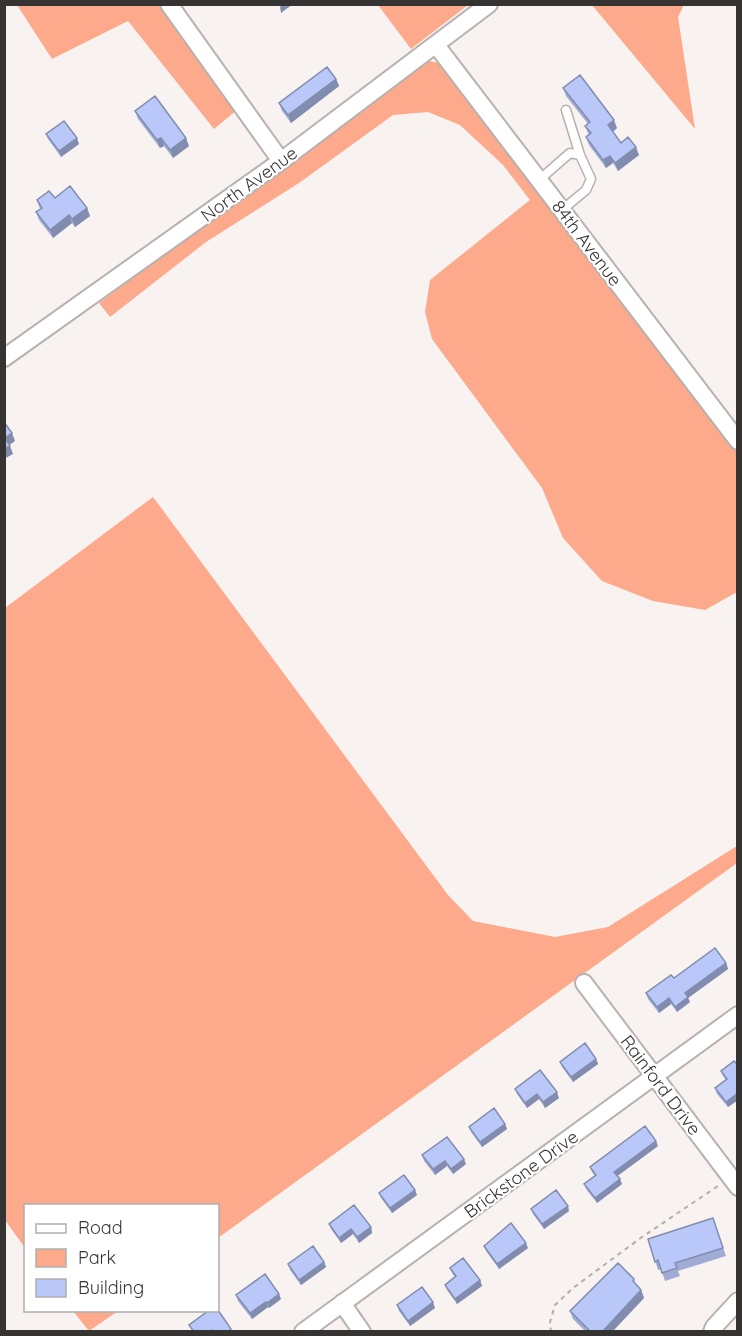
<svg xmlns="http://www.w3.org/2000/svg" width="742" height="1336" font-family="Quicksand,sans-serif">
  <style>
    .green { fill: #fda98c }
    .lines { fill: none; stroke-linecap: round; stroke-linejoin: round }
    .lane-casing { stroke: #b7b1af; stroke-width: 11 }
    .street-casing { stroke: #b7b1af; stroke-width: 20 }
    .path { stroke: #b3aeac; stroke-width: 2; stroke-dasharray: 4.5 4.5; stroke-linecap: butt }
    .lane { stroke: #fff; stroke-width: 8 }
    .street { stroke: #fff; stroke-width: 16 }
    .wall { fill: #a0acd6 }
    .shaded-wall { fill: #828cae }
    .building { fill: #bac8f9; stroke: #828cae; stroke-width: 1.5 }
    .labels { text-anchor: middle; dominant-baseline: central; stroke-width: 4.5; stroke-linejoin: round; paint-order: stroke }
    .street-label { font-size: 18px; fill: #363433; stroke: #fff }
  </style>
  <rect width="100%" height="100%" fill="#f8f2f0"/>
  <path class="green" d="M17 5H160L237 110 214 129 128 21 52 59Z
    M378 5H468L411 49Z
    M592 5H684L678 17 695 129Z
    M425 60 448 65 737 450V592L705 610 653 601 602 581 563 538 542 488 432 339 425 312 430 280 530 200 503 165 460 125 428 112 393 115 299 183 206 242 110 317 99 303Z
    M153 497 448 895 473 921 555 937 608 927 737 846V863L218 1238V1206H26L25 1248 5 1220V608Z
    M73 1311H118L89 1331Z"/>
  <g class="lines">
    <g class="lane-casing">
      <path id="lane" d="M539 180 570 153 580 155
        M562 210 586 190 591 179 580 155 566 110"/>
    </g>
    <g class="street-casing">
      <path id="street" d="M169 4 281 161
        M436 45 738 441
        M4 358 281 161 489 4
        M584 983 738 1187
        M342 1303 362 1332
        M303 1332 738 1015
        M712 1332 714 1327 738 1301"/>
    </g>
    <path class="path" d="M551 1332 550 1322 555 1305 573 1288 642 1237 718 1186"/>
    <use href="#lane" class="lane"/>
    <use href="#street" class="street"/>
  </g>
  <path class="wall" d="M336 79 339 86 291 123 282 111 279 103Z
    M563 88 617 128 613 132 621 143 639 155 618 171 613 163 606 168 589 145 586 137 589 135 585 126 588 124 566 96Z
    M135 111 189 146 173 158 164 146 160 148 138 119Z
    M46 134 79 144 61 157 48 139Z
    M55 198 87 208 90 216 75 227 72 223 53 238 39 220 36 212 40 209 37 200Z
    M726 963 728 969 688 998 690 1002 677 1012 671 1004 659 1013 648 999 646 993 674 978Z
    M596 1059 598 1064 573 1082 562 1067 560 1062Z
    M738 1065V1100L728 1107 717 1094 715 1088 726 1080 723 1076 721 1071Z
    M515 1089 559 1098 545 1108 539 1099 527 1108 517 1094Z
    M505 1124 507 1129 482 1147 471 1132 469 1127Z
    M658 1146 617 1176 622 1184 597 1203 586 1189 584 1184 595 1176 592 1172 590 1167Z
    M422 1155 466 1164 453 1174 447 1166 435 1175 424 1161Z
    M379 1193 417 1195 392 1213 381 1198Z
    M531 1209 569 1211 544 1229 533 1214Z
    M713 1218 726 1256 678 1271 680 1276 665 1281 661 1269 658 1270 648 1239Z
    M329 1224 371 1227 372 1233 359 1243 353 1234 341 1243 331 1229Z
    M484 1246 528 1248 499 1269 486 1251Z
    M324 1262 326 1267 301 1285 290 1270 288 1264Z
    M450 1268 480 1280 482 1286 457 1304 447 1290 445 1285 455 1277 452 1273Z
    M634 1279 636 1285 641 1290 644 1298 612 1332H586L573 1319 570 1311Z
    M236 1295 281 1299 269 1308 268 1307 252 1319 238 1301Z
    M397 1305 435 1308 410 1326 399 1311Z"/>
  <path class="shaded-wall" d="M283 4H293L281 13 280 7Z
    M336 79 339 86 291 123 288 115Z
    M614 120 617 128 611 133 608 125Z
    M77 138 79 144 61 157 59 151Z
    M161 138 164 146 160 148 157 140Z
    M186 138 189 146 173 158 170 150Z
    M636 147 639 155 618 171 615 163Z
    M610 156 613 163 606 168 603 160Z
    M87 208 90 216 75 227 72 219Z
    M69 215 72 223 53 238 50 230Z
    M12 433 15 441 8 446 5 438Z
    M10 446 13 454 4 459V449Z
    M726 963 728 969 688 998 690 1002 677 1012 675 1007 685 993Z
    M669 998 671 1004 659 1013 657 1007Z
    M596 1059 598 1064 573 1082 571 1077Z
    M557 1092 559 1098 545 1108 543 1102Z
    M738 1093V1100L728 1107 726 1102Z
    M537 1094 539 1099 527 1108 525 1103Z
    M505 1124 507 1129 482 1147 480 1142Z
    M656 1141 658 1146 616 1177 614 1172Z
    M464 1159 466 1164 453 1174 451 1169Z
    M445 1161 447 1166 435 1175 433 1169Z
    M620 1179 622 1184 597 1203 595 1198Z
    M415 1190 417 1195 392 1213 390 1208Z
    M568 1206 569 1211 544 1229 542 1224Z
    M371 1227 372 1233 359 1243 357 1237Z
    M351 1229 353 1234 341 1243 339 1238Z
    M526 1243 528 1248 499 1269 497 1264Z
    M324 1262 326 1267 301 1285 299 1280Z
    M480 1280 482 1286 457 1304 455 1299Z
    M641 1290 644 1298 612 1332H602Z
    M279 1294 281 1299 269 1308 267 1303Z
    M266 1302 268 1307 252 1319 250 1313Z
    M433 1302 435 1308 410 1326 408 1321Z"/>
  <path class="building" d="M327 67 336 79 288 115 279 103Z
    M580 75 614 120 608 125 621 143 628 137 636 147 615 163 610 156 603 160 586 137 591 133 585 126 590 122 563 88Z
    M155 96 186 138 170 150 161 138 157 140 135 111Z
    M64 121 77 138 59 151 46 134Z
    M70 186 87 208 72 219 69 215 50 230 36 212 42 208 37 200 49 191 55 198Z
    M4 422 12 433 5 438 10 446 4 449Z
    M715 948 726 963 685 993 688 997 675 1007 669 998 657 1007 646 993 671 975 674 978Z
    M585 1043 596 1059 571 1077 560 1062Z
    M734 1061 738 1065V1093L726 1102 715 1088 727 1079 721 1071Z
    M540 1070 557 1092 543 1102 537 1094 525 1103 515 1089Z
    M494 1108 505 1124 480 1142 469 1127Z
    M645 1126 656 1141 614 1172 620 1179 595 1198 584 1184 596 1175 590 1167Z
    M447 1137 464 1159 451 1169 445 1161 433 1169 422 1155Z
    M404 1175 415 1190 390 1208 379 1193Z
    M556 1190 568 1206 542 1224 531 1209Z
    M354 1205 371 1227 357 1237 351 1229 339 1238 329 1224Z
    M713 1218 723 1248 675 1263 677 1268 662 1273 658 1260 655 1262 648 1239Z
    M511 1223 526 1243 497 1264 484 1246Z
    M313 1246 324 1262 299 1280 288 1264Z
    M463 1258 480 1280 455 1299 445 1285 456 1276 450 1268Z
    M618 1263 634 1279 633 1281 641 1290 602 1332H591L570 1311Z
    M265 1274 279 1294 267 1303 266 1302 250 1313 236 1295Z
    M422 1287 433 1302 408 1321 397 1305Z
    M218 1310 231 1329 227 1332H213L212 1330 209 1332H194L189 1325 208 1311Z"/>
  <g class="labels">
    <g class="street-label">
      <text transform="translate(249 184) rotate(-36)">North Avenue</text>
      <text transform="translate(587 243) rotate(53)">84th Avenue</text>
      <text transform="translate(661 1085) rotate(53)">Rainford Drive</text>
      <text transform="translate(521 1174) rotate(-36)">Brickstone Drive</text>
    </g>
  </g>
  <rect width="742" height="1336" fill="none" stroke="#363433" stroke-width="12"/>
  <rect x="24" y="1204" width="195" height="108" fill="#ffffff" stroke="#afaead" stroke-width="1.5"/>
  <rect x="36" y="1224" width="30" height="9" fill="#ffffff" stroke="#afaead" stroke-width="1.5"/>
  <text x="78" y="1234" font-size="18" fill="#363433">Road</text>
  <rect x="36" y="1249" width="30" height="18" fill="#fda98c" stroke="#afaead" stroke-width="1.5"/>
  <text x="78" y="1264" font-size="18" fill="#363433">Park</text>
  <rect x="36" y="1279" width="30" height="18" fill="#bac8f9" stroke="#afaead" stroke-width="1.5"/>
  <text x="78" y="1294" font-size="18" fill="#363433">Building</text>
</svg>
